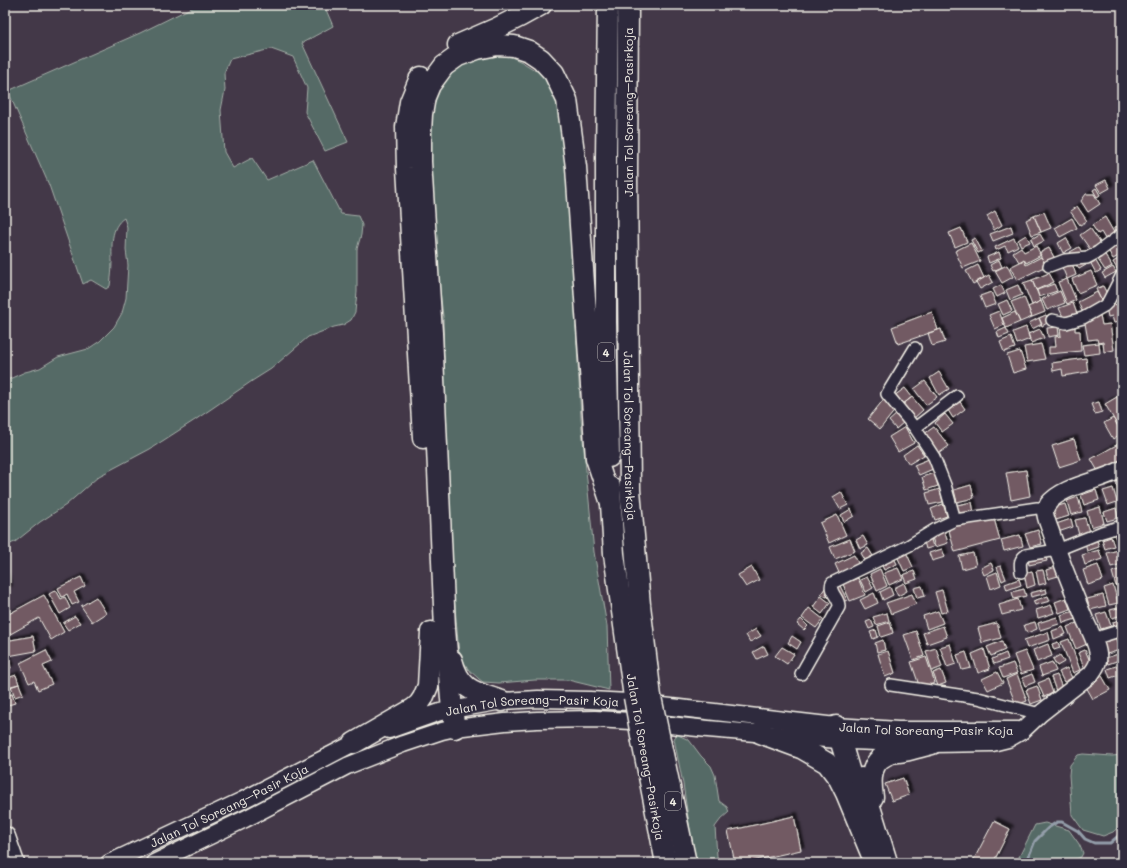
<svg xmlns="http://www.w3.org/2000/svg" width="1127" height="868" font-family="Mali,sans-serif">
  <style>
    .green { fill: #546a66; stroke: #a4aea7 }
    .lines { fill: none; stroke-linecap: round; stroke-linejoin: round }
    .stream { stroke: #949eaa; stroke-width: 3 }
    .building { fill: #725a63; stroke: #f4f1e8; filter: url(#shadow) }
    .street-casing { stroke: #f4f1e8; stroke-width: 14 }
    .secondary-casing { stroke: #f4f1e8; stroke-width: 19 }
    .highway-casing { stroke: #f4f1e8; stroke-width: 23 }
    .street { stroke: #2f2a3d; stroke-width: 11 }
    .secondary { stroke: #2f2a3d; stroke-width: 16 }
    .highway { stroke: #2f2a3d; stroke-width: 20 }
    .highway-bridge-casing { stroke: #f4f1e8; stroke-width: 23; stroke-linecap: butt }
    .highway-bridge { stroke: #2f2a3d; stroke-width: 20 }
    .labels { text-anchor: middle; dominant-baseline: central; stroke-width: 4; stroke-linejoin: round; paint-order: stroke }
    .shield { fill: #2f2a3d; stroke: #b9b5b5; stroke-width: 1 }
    .shield-label { font-size: 11px; font-weight: bold; fill: #f4f1e8 }
    .street-label { font-size: 12px; fill: #f4f1e8; stroke: #2f2a3d }
  </style>
  <defs>
    <filter id="shadow"><feDropShadow dx="3.5" dy="-3.5" stdDeviation="1" flood-color="#0009"/></filter>
  </defs>
  <rect width="100%" height="100%" fill="#433848"/>
  <filter id="ink" filterUnits="userSpaceOnUse"><feTurbulence type="fractalNoise" baseFrequency=".025" numOctaves="2"/><feDisplacementMap in="SourceGraphic" scale="8" xChannelSelector="R" yChannelSelector="G"/><feConvolveMatrix kernelMatrix="1 2 1 2 8 2 1 2 1" color-interpolation-filters="sRGB"/></filter>
  <g filter="url(#ink)">
    <path class="green" d="M197 5H324L333 26 302 43 348 142 325 151 305 112 307 88 293 57 271 49 230 59 224 73 225 90 221 110 224 152 233 168 252 158 267 180 313 160 341 214 358 216 362 225 361 235 357 249V292L355 312 351 320 343 325 334 327 308 337 271 369 252 381 195 420 150 449 99 476 66 505 40 522 15 542 5 546V381L25 372 29 371 40 368 58 357 88 349 100 341 114 327 122 313 126 298 128 265 126 250 127 227 124 218C110 227 112 247 112 261 112 270 111 278 110 286L106 289 91 280 83 284 49 185 8 91 140 33Z
      M496 55 509 56 522 62 543 75 561 107 568 179 581 419 594 552 607 626 609 690 568 680H535L499 683 483 682 479 679 468 669 459 653 452 573 446 446 443 316 428 188 432 104 438 88 453 70 471 60Z
      M676 735H678L689 740 701 756 711 766 715 775 719 801 727 807 729 812 721 819 715 827 717 856 719 863H695L683 784 674 739Z
      M1083 754 1112 756 1122 755V824L1113 832 1103 836 1083 830 1072 815 1069 775 1070 765 1078 755Z
      M1045 823 1069 830 1079 844 1083 853 1081 857 1068 863H1015L1018 859 1035 825Z"/>
    <g class="lines">
      <path class="stream" d="M1026 863 1035 841 1048 828 1057 822H1062L1078 831 1085 839 1094 843H1110L1122 833"/>
    </g>
    <path class="building" d="M1106 180 1110 188 1101 193 1096 185Z
      M1096 188 1100 195 1097 197 1093 190Z
      M1086 194H1094L1100 204 1088 212 1081 201Z
      M1077 206 1087 221 1080 225 1070 211Z
      M995 211 1002 225 994 230 987 216Z
      M1044 212 1051 228 1041 232 1034 216Z
      M1034 216 1041 232 1032 235 1026 220Z
      M1105 217 1116 236 1107 242 1101 232 1098 234 1092 225Z
      M1072 218 1077 228 1060 237 1055 228Z
      M1120 225 1122 230 1117 236 1115 232 1114 228Z
      M1011 226 1013 233 993 241 990 234Z
      M961 228 967 242 955 247 949 233Z
      M1090 228 1102 245 1092 252 1080 235Z
      M1040 234 1044 241 1034 246 1031 239Z
      M1026 235 1030 242 1021 246 1018 240Z
      M975 238 982 251 978 253 971 240Z
      M1014 238 1018 246 1008 251 1005 246 996 250 995 247Z
      M1066 238 1072 248 1063 253 1058 243Z
      M1119 241 1122 247V254L1113 259 1107 248Z
      M971 243 980 261 963 268 955 251Z
      M1036 246 1041 255 1026 263 1024 259 1019 262 1013 252 1021 247 1024 252Z
      M1079 247 1083 254 1074 259 1070 252Z
      M1049 248 1055 259 1045 264 1039 253Z
      M999 252 1001 258 989 263 987 257Z
      M1104 253 1112 266 1105 270 1097 258Z
      M1041 257 1046 266 1017 280 1010 267 1024 260 1026 265Z
      M1122 257V270L1119 272 1113 262Z
      M1094 258 1101 270 1096 273 1089 260Z
      M999 260 1002 267 993 271 990 265Z
      M1083 261 1086 265 1079 269 1076 265Z
      M1072 263 1076 275 1067 279 1062 267Z
      M978 265 984 278 973 284 966 271Z
      M1007 265 1013 277 1002 283 995 271Z
      M1113 267 1116 272 1105 278 1102 273Z
      M1091 271 1097 285 1078 293 1072 279Z
      M1049 273 1054 282 1036 290 1032 280Z
      M989 275 993 282 980 289 976 282Z
      M1067 279 1076 300 1067 304 1058 282Z
      M1032 280 1041 301 1032 305 1023 283Z
      M1054 284 1057 291 1039 297 1037 290Z
      M1001 285 1005 293 997 297 993 289Z
      M1018 285 1022 295 1010 300 1006 290Z
      M1103 286 1109 298 1102 302 1096 289Z
      M1060 291 1065 303 1047 310 1042 299Z
      M991 292 996 304 985 308 980 296Z
      M1097 292 1102 302 1082 311 1078 302Z
      M1024 297 1032 317 1020 322 1011 302Z
      M1007 300 1012 311 1003 315 998 304Z
      M1041 301 1045 312 1032 317 1028 307Z
      M1073 303 1077 314 1064 319 1059 308Z
      M1122 303V321L1114 323 1112 316 1108 317 1106 307Z
      M999 311 1004 325 995 329 989 315Z
      M932 312 938 330 898 344 892 327Z
      M1015 312 1020 322 1006 328 1002 318Z
      M1046 315 1049 322 1042 326 1039 318Z
      M1100 315 1102 325 1110 324 1114 350 1104 352 1103 342 1098 343 1097 339 1088 340 1084 318Z
      M1039 318 1042 324 1032 329 1029 323Z
      M1075 326V331H1080L1081 351 1049 354V347H1056L1055 337 1061 336 1060 327Z
      M1026 327 1030 339 1017 344 1013 332Z
      M1058 327 1059 335 1048 337 1047 328Z
      M1006 328 1009 334 999 338 997 332Z
      M941 329 945 342 932 346 928 333Z
      M1040 329 1044 338 1031 343 1028 334Z
      M1011 337 1015 348 1004 352 1000 342Z
      M1099 343 1100 353 1084 355 1082 345Z
      M1041 344 1045 359 1027 362 1024 347Z
      M1020 351 1026 369 1013 373 1007 355Z
      M1086 358 1088 372 1063 376 1062 369 1053 371 1052 363Z
      M939 372 949 389 939 395 930 378Z
      M925 381 937 397 926 405 914 389Z
      M905 388 912 397 902 405 894 396Z
      M1122 394V424L1118 426 1105 404Z
      M912 397 923 410 913 419 902 405Z
      M884 399 896 409 880 429 868 419Z
      M958 399 965 409 953 418 946 407Z
      M1099 402 1102 412 1095 414 1091 404Z
      M897 414 904 422 896 429 889 421Z
      M945 414 953 424 942 432 935 423Z
      M1113 418 1122 433 1113 439 1104 423Z
      M905 427 914 443 898 452 889 437Z
      M934 427 949 446 938 454 924 434Z
      M1074 439 1081 460 1059 467 1052 446Z
      M1122 442V460L1099 473 1091 459Z
      M917 445 924 455 909 464 903 455Z
      M929 459 933 469 919 475 914 465Z
      M1026 470 1030 496 1011 500 1006 473Z
      M934 473 938 486 926 490 922 477Z
      M1122 484V500H1121L1117 485Z
      M971 485 974 498 957 502 954 490Z
      M1113 488 1117 502 1108 505 1103 491Z
      M940 489 943 502 929 505 926 493Z
      M1096 490 1099 500 1084 505 1081 495Z
      M841 492 848 505 840 509 833 497Z
      M1078 497 1082 512 1071 515 1067 501Z
      M972 502 974 513 959 516 957 505Z
      M943 504 947 516 935 520 931 509Z
      M1065 504 1069 516 1056 520 1052 508Z
      M1100 507 1104 523 1091 527 1087 511Z
      M1116 508 1118 518 1107 521 1104 512Z
      M851 509 854 516 844 522 841 515Z
      M837 515 846 535 829 543 820 523Z
      M993 515 1000 540 955 552 948 527Z
      M1085 518 1089 532 1079 535 1075 520Z
      M1071 519 1073 527 1058 532 1056 524Z
      M944 530 948 543 935 547 931 534Z
      M1038 530 1042 544 1030 547 1025 534Z
      M1020 535 1023 546 1004 551 1001 540Z
      M1122 535V544L1117 545 1115 536Z
      M863 536 868 545 860 549 856 540Z
      M930 536 933 547 926 549 923 538Z
      M1111 537 1114 546 1105 549 1102 540Z
      M850 539 855 551 835 559 830 547Z
      M1097 540 1099 547 1087 551 1085 544Z
      M868 548 873 556 865 560 861 553Z
      M942 549 945 557 932 561 929 553Z
      M1122 549V564L1111 567 1107 553Z
      M1099 550 1102 559 1085 565 1082 555Z
      M906 552 913 567 904 571 897 556Z
      M973 553 976 565 962 569 959 556Z
      M1045 554 1047 561 1029 565 1028 559Z
      M854 555 859 565 840 575 835 564Z
      M893 556 897 564 884 570 880 561Z
      M991 563 994 570 984 575 981 568Z
      M1098 565 1103 580 1088 585 1083 570Z
      M1001 566 1006 579 1002 581 997 567Z
      M752 567 759 580 746 587 738 575Z
      M1056 567 1058 576 1048 579 1046 570Z
      M898 568 903 579 889 585 884 573Z
      M880 569 887 586 877 591 870 574Z
      M1122 569V584L1116 586 1112 572Z
      M1043 570 1046 583 1039 585 1036 571Z
      M914 571 917 579 906 583 903 575Z
      M1032 571 1035 585 1027 588 1024 573Z
      M997 572 1001 585 991 589 987 576Z
      M5 577 9 589 5 590Z
      M81 577 85 586 74 592 79 602 72 605 67 594 62 597 58 588Z
      M867 577 873 588 866 592 860 580Z
      M858 578 865 595 850 601 843 584Z
      M1019 579 1021 585 1007 590 1005 584Z
      M904 583 907 591 898 596 894 588Z
      M839 584 847 600 841 603 833 587Z
      M1113 585 1118 603 1109 605 1104 588Z
      M922 586 925 596 917 598 914 588Z
      M890 587 893 595 883 600 880 592Z
      M825 588 831 591 827 597 821 594Z
      M1024 589 1026 596 1014 599 1012 592Z
      M1046 589 1047 593 1031 597 1030 593Z
      M56 590 61 599 65 597 70 608 60 614 49 594Z
      M942 590 948 611 941 613 935 592Z
      M874 593 878 603 865 609 860 600Z
      M912 594 916 604 891 614 886 603Z
      M44 595 64 632 51 640 39 618 5 637V616Z
      M1103 595 1106 606 1090 610 1087 599Z
      M821 596 830 603 822 614 813 607Z
      M1048 596 1050 601 1035 605 1033 601Z
      M96 597 106 613 92 622 81 606Z
      M1066 598 1070 609 1059 613 1055 602Z
      M1018 599 1021 610 1002 615 999 605Z
      M1051 605 1054 613 1038 618 1036 610Z
      M1122 607V615L1112 618 1110 610Z
      M809 608 823 619 816 628 802 618Z
      M938 611 943 623 927 629 923 616Z
      M1074 611 1076 619 1063 623 1061 615Z
      M1106 612 1111 626 1101 629 1096 615Z
      M887 613 889 621 876 625 873 617Z
      M75 616 80 623 68 630 63 623Z
      M1057 617 1059 624 1040 630 1038 623Z
      M801 619 808 626 804 630 797 624Z
      M1122 619V626L1114 628 1113 622Z
      M871 620 874 627 869 629 866 622Z
      M890 622 893 633 881 637 878 626Z
      M1035 622 1037 629 1027 633 1024 625Z
      M1079 622 1087 644 1076 649 1067 627Z
      M997 623 1001 638 982 643 978 628Z
      M943 626 947 637 927 644 923 633Z
      M1063 627 1066 634 1054 639 1052 631Z
      M756 629 761 636 750 642 746 635Z
      M876 630 878 637 873 639 870 632Z
      M916 631 924 656 913 660 904 635Z
      M1048 632 1050 640 1027 648 1024 640Z
      M33 636 36 651 8 656 5 641Z
      M792 636 801 642 797 649 788 643Z
      M1117 638 1120 650 1107 654 1103 642Z
      M1069 639 1080 670 1073 673 1061 642Z
      M883 640 885 650 877 652 875 643Z
      M1002 641 1005 650 991 656 987 647Z
      M1058 642 1060 648 1054 650 1052 644Z
      M950 644 956 664 947 667 940 647Z
      M1048 644 1052 656 1037 662 1033 650Z
      M764 646 768 654 757 659 753 652Z
      M782 647 794 654 787 664 775 656Z
      M936 648 942 667 932 671 926 651Z
      M984 649 990 669 978 673 972 654Z
      M46 650 52 662 43 666 52 684 38 690 34 681 29 683 20 663Z
      M1085 650 1092 666 1085 669 1078 653Z
      M888 651 895 673 885 677 878 654Z
      M1025 651 1033 670 1021 674 1014 655Z
      M966 652 971 668 962 670 957 655Z
      M5 653 11 668 5 670Z
      M1006 653 1008 659 994 664 992 659Z
      M1121 653 1122 659 1108 664 1106 658Z
      M1060 655 1064 662 1057 666 1053 659Z
      M926 657 935 683 920 688 911 662Z
      M1052 662 1056 671 1042 676 1039 667Z
      M1013 663 1017 673 1003 678 999 668Z
      M1122 664V674L1110 678 1107 669Z
      M1067 668 1072 678 1064 682 1059 672Z
      M941 670 946 683 938 686 933 673Z
      M997 672 1003 683 988 690 982 679Z
      M1017 674 1027 701 1016 705 1006 679Z
      M1032 674 1035 682 1025 686 1022 678Z
      M16 675 19 684 7 688 5 679Z
      M1057 675 1062 688 1056 691 1051 677Z
      M1102 676 1110 690 1093 699 1085 685Z
      M1048 679 1053 693 1044 697 1038 683Z
      M19 684 23 694 15 697 11 686Z
      M1037 686 1042 700 1031 704 1026 690Z
      M12 694 15 703 5 706V696Z
      M903 778 909 795 892 801 885 784Z
      M794 816 801 850 743 863H735L728 831Z
      M994 821 1010 829 993 863H972Z"/>
    <g class="lines">
      <g class="street-casing">
        <path id="street" d="M1049 266 1065 260 1087 258 1098 252 1122 234
          M1052 320 1066 323 1083 318 1104 306 1108 302 1122 275
          M915 348 887 394 915 428 934 457 945 485 955 520
          M915 428 957 396
          M1021 572C1020 564 1019 560 1026 555L1057 550 1102 532 1122 526
          M1093 639 1122 630
          M801 674 839 607C840 598 828 592 832 583L908 546 936 529 955 520 1037 508 1045 509
          M891 685 978 698 1040 714"/>
      </g>
      <g class="secondary-casing">
        <g id="secondary">
          <path id="s1" d="M389 730 440 712 502 701 538 699 590 700 628 702 836 726 898 730H1018"/>
          <path id="s2" d="M109 863 243 800 354 743 365 739"/>
          <path d="M154 863 245 819 347 766 403 744 442 731 455 728 505 722 537 720 595 719 631 721 708 729 850 741 932 744 992 743 1008 739 1022 731 1040 714 1091 674C1094 670 1097 666 1098 661 1100 649 1090 631 1085 620 1073 591 1061 562 1051 532 1049 526 1044 516 1045 509 1046 508 1048 504 1048 504 1062 485 1102 481 1122 469"/>
        </g>
      </g>
      <g class="highway-casing">
        <g id="highway">
          <path d="M608 5 606 157V322L609 457"/>
          <path id="s3" d="M628 5 627 173 630 490 640 605 651 697"/>
          <path d="M458 45 497 28 521 16 541 5"/>
          <path d="M421 77 419 80 410 102 406 127 407 168 423 438"/>
          <path d="M610 487 614 554 634 697"/>
          <path d="M452 660C460 691 475 692 502 701"/>
          <path d="M836 726 857 796"/>
          <path d="M455 728 452 710 445 629 432 333 421 162V132L422 114 425 97 430 85 444 66 458 56 477 49 497 45 514 46 529 51 541 59 554 73 567 100 576 167 596 458 610 500"/>
          <path d="M760 733 803 749 827 763 839 779 846 793 875 863"/>
          <path d="M660 740 686 863"/>
          <path d="M642 741 666 863"/>
          <path d="M354 743 413 709 419 704 423 698 428 686 431 632"/>
          <path d="M861 778 887 862"/>
          <path d="M873 797C870 778 870 759 892 753 896 752 900 752 904 751 914 749 923 746 932 744"/>
          <path d="M5 837 14 863"/>
        </g>
      </g>
      <use href="#street" class="street"/>
      <use href="#secondary" class="secondary"/>
      <use href="#highway" class="highway"/>
      <g class="highway-bridge-casing">
        <path id="highway-bridge" d="M634 697 642 741
          M651 697 660 740"/>
      </g>
      <use href="#highway-bridge" class="highway-bridge"/>
    </g>
  </g>
  <g class="labels">
    <g class="shield">
      <rect x="598" y="343" width="16" height="18" rx="3"/>
      <rect x="665" y="792" width="16" height="18" rx="3"/>
    </g>
    <g class="shield-label">
      <text x="606" y="352">4</text>
      <text x="673" y="801">4</text>
    </g>
    <g class="street-label">
      <text transform="translate(628 112) rotate(-90)">Jalan Tol Soreang–Pasirkoja</text>
      <text stroke="none"><textPath href="#s3" startOffset="431">Jalan Tol Soreang–Pasirkoja</textPath></text>
      <text stroke="none"><textPath href="#s1" startOffset="147">Jalan Tol Soreang–Pasir Koja</textPath></text>
      <text stroke="none"><textPath href="#s1" startOffset="543">Jalan Tol Soreang–Pasir Koja</textPath></text>
      <text transform="translate(646 757) rotate(80)">Jalan Tol Soreang–Pasirkoja</text>
      <text stroke="none"><textPath href="#s2" startOffset="133">Jalan Tol Soreang–Pasir Koja</textPath></text>
    </g>
  </g>
  <rect width="1127" height="868" fill="none" stroke="#2f2a3d" stroke-width="20"/>
  <rect x="10" y="10" width="1107" height="848" fill="none" stroke="#f4f1e8" stroke-width="1.5" filter="url(#ink)"/>
</svg>
